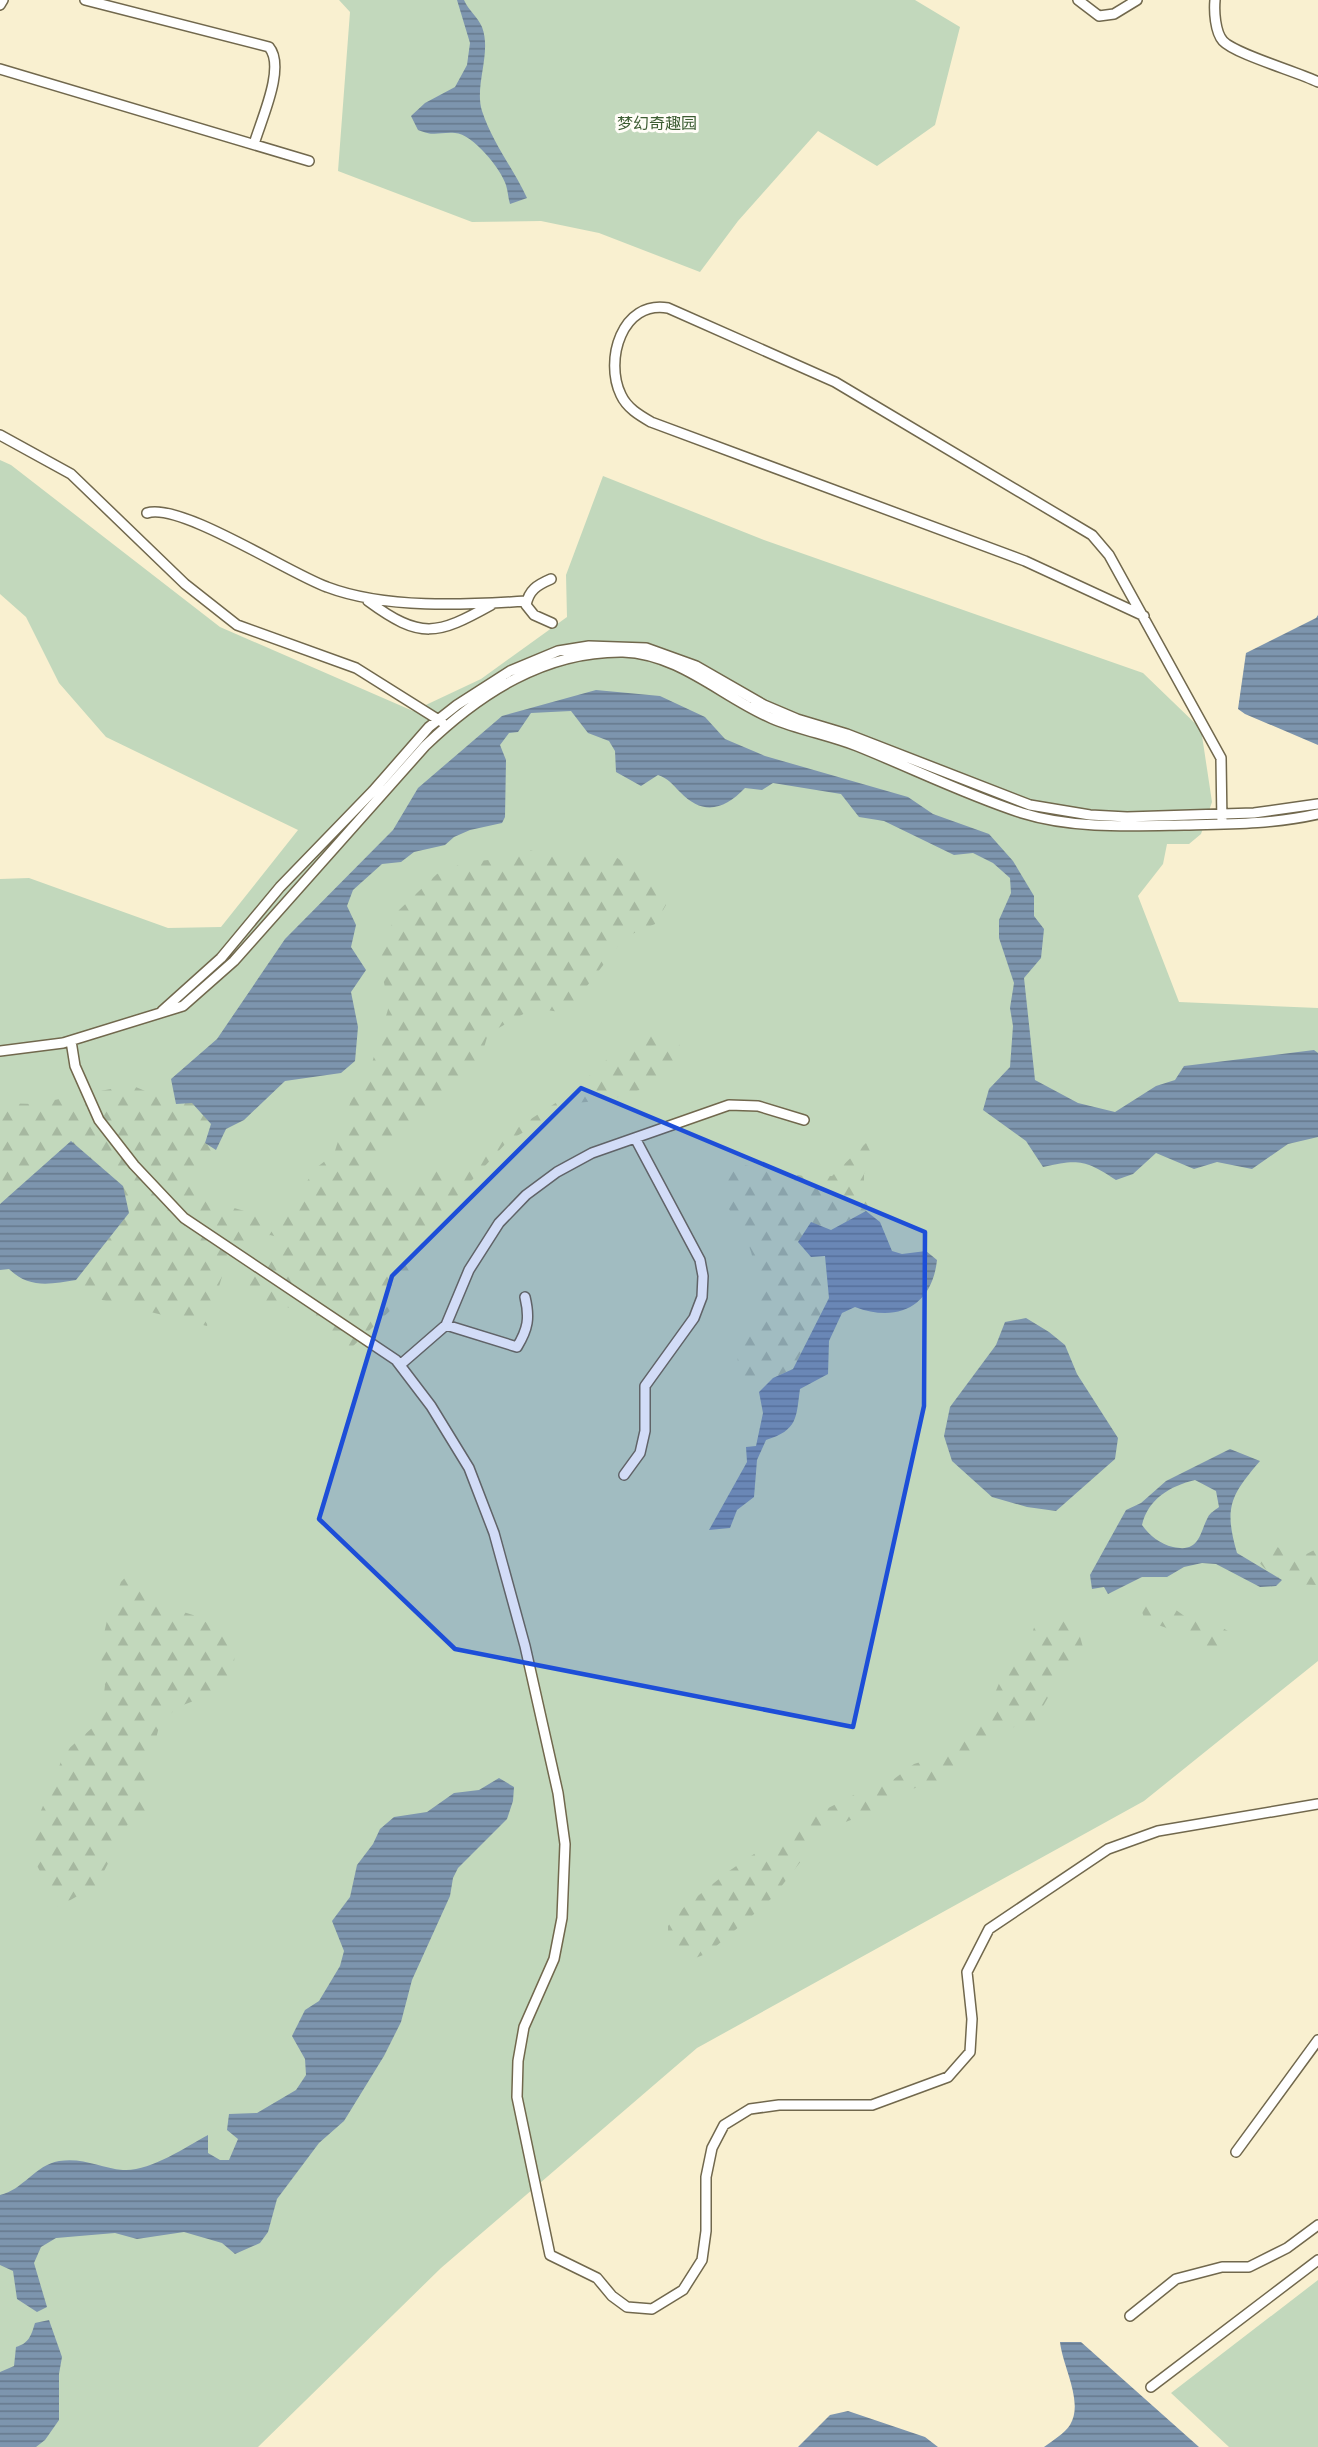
<svg xmlns="http://www.w3.org/2000/svg" width="1318" height="2447" font-family="'Archivo Narrow','Noto Sans SC',sans-serif">
  <style>
    .green { fill: #c2d8bc }
    .forest { fill: url(#forest-firs) }
    .water { fill: url(#water-rules); fill-rule: evenodd }
    .lines { fill: none; stroke-linecap: round; stroke-linejoin: round }
    .street-casing { stroke: #71684d; stroke-width: 12 }
    .street { stroke: #fff; stroke-width: 9 }
    .marked { fill: #1d4ed8; fill-opacity: 0.2; stroke: #1d4ed8; stroke-width: 4.5; stroke-linejoin: round }
    .labels { text-anchor: middle; dominant-baseline: central; stroke-width: 6; stroke-linejoin: round; paint-order: stroke }
    .park-label { font-size: 16px; fill: #3c5c32; stroke: #fffdf7 }
  </style>
  <defs>
    <pattern id="forest-firs" width="22" height="20" patternUnits="userSpaceOnUse" patternTransform="scale(1.5)"><rect width="22" height="20" fill="#c2d8bc"/><path d="M5 1l3.5 6h-7zM16 11l3.5 6h-7z" fill="#a6b8a0"/></pattern>
    <pattern id="water-rules" width="6" height="5" patternUnits="userSpaceOnUse" patternTransform="scale(1.5)"><rect width="6" height="5" fill="#7d95ae"/><path d="M0 2.5h6" fill="none" stroke="#65788c"/></pattern>
  </defs>
  <rect width="100%" height="100%" fill="#f9f0d0"/>
  <path class="green" d="M339 0H915L960 27 935 125 877 166 818 131 738 221 700 272 599 233 541 221 472 222 338 171 350 12Z
    M0 460 11 465 220 627 413 711 481 679 567 617 566 575 603 476 764 540 1143 673 1201 729 1212 802 1201 834 1189 844H1167L1163 864 1138 896 1179 1002 1318 1008V1661L1144 1801 697 2048 441 2268 258 2447H0V879L29 878 168 928 221 927 298 830 106 737 59 683 26 617 0 594Z
    M1318 2280V2447H1229L1171 2393Z"/>
  <path class="forest" d="M528 849 547 857 591 852 616 857 665 893 666 905 655 924 625 937 566 1013 534 1008 488 1034 480 1061 450 1095 431 1104 406 1137 378 1159 375 1184 400 1191 438 1164 443 1173 457 1176 520 1126 571 1093 615 1052 633 1040 655 1031 665 1032 679 1044 682 1056 676 1072 658 1084 609 1100 575 1103 508 1141 425 1231 395 1306 349 1350C323 1331 288 1293 254 1306L246 1294 250 1279 295 1241 270 1235 248 1243 224 1270 207 1326 82 1295 76 1280 129 1213 0 1204V1103L34 1104 131 1085 176 1104 192 1102 211 1124 205 1143 216 1150 188 1171C197 1178 199 1185 206 1193 224 1210 260 1215 284 1216L316 1168 334 1154 351 1100 367 1080 389 1006 378 955 398 911 437 874 466 862 489 860Z
    M866 1143 873 1157 864 1174V1181L872 1190 866 1211 831 1230 825 1256 829 1297 793 1369 773 1378 748 1383C717 1350 766 1330 759 1296 756 1280 755 1261 749 1246 736 1213 712 1200 727 1162L809 1177 832 1176Z
    M1270 1544 1301 1557 1318 1548V1585C1292 1585 1271 1580 1256 1558L1258 1546Z
    M131 1571 171 1608 193 1615 235 1638 234 1666 222 1690 178 1707 160 1723 141 1797 148 1817 140 1823 128 1824 97 1885 58 1907 25 1842 38 1818 65 1752 101 1720 105 1685 100 1652 108 1616 121 1582Z
    M1138 1599 1176 1610 1190 1620 1216 1624 1238 1637 1223 1655C1196 1643 1173 1628 1145 1621Z
    M1059 1616 1079 1633 1084 1651 1062 1673 1034 1722 999 1731 948 1778 912 1789 862 1816 826 1829 773 1897 760 1909 708 1953 693 1959 679 1955 668 1939V1926L684 1907 729 1871 803 1821 877 1783 894 1779 914 1764 943 1755 986 1714 1009 1660 1028 1645 1037 1619Z"/>
  <path class="water" d="M457 0H464C468 10 478 17 482 27 492 53 474 85 482 111 492 142 513 168 527 198L510 204C508 198 508 191 506 185 501 169 473 134 455 133 438 132 435 137 418 130L411 116 425 103 455 87 467 65 470 43Z
    M1318 615V745L1245 714 1238 709 1246 653 1316 618Z
    M596 690 660 696 705 717 725 739 765 756 908 797 933 814 989 834 1013 861 1034 896V916L1044 929 1041 958 1024 978 1035 1080 1078 1103 1115 1112 1156 1086 1175 1080 1184 1066 1314 1050 1318 1053V1137L1288 1144 1252 1169 1217 1162 1194 1169 1156 1153 1133 1174 1116 1180C1085 1160 1079 1159 1043 1167L1026 1141 983 1110 989 1089 1010 1067 1013 1026 1010 1008 1014 983 999 938V920L1011 893 1010 878 993 863 973 853 954 855 884 821 859 817 841 794 773 783 762 790 745 788C724 810 703 816 680 792 672 784 669 779 658 775L641 786 616 772 615 751 609 741 588 733 571 711 531 713 518 732 509 733 500 745 506 760 505 817 502 823 470 830 454 837 445 845 414 852 401 862 382 864 353 890 347 906 356 925 351 947 366 970 351 992 358 1027 355 1061 341 1073 285 1081 244 1120 226 1129 216 1150 205 1143 211 1124 192 1103 176 1104 171 1079 217 1039 285 939 393 830 418 788 502 716Z
    M71 1141 123 1186 129 1213 76 1280C51 1284 29 1289 9 1269L0 1270V1204Z
    M866 1211 880 1222 892 1251 902 1254 926 1251 937 1260C932 1307 897 1323 855 1307L842 1313 829 1341 828 1374 800 1389C796 1418 798 1430 766 1440L757 1460 754 1497 737 1510 730 1528 709 1530 747 1462 746 1447 756 1446 763 1413 759 1392 773 1378 793 1369 829 1298 825 1256 811 1257 798 1242 811 1222 831 1230Z
    M1026 1318 1049 1332 1065 1345 1077 1374 1118 1438 1115 1459 1056 1511 1027 1507 992 1497 952 1461 944 1436 950 1407 996 1345 1005 1322Z
    M1230 1449 1260 1461C1230 1496 1224 1508 1237 1553L1282 1580 1276 1586 1260 1587 1216 1564 1202 1563 1184 1567 1167 1577H1142L1108 1594 1104 1587 1092 1589 1090 1575 1126 1510 1141 1503 1166 1481ZM1195 1480 1216 1491 1219 1507C1215 1510 1210 1513 1208 1517 1199 1534 1200 1553 1173 1547 1160 1544 1150 1536 1142 1525 1148 1499 1170 1486 1195 1480Z
    M499 1778 514 1787 513 1801 507 1819 458 1868 453 1878 450 1896 412 1980 401 2022 384 2056 344 2121 319 2143 277 2199 268 2232 260 2243 235 2254 222 2243 184 2232 137 2239 115 2233 56 2238 41 2247 34 2263 47 2307 37 2312 17 2299 13 2271 0 2265V2195C23 2190 35 2165 59 2161 83 2157 101 2168 123 2170 149 2172 186 2147 208 2135V2153L220 2160H229L238 2139 227 2130 229 2114 257 2113 296 2090 306 2075 305 2059 292 2036 305 2010 319 2001 340 1966 344 1951 332 1921 350 1897 357 1865 373 1844 380 1829 394 1817 427 1812 454 1793 479 1790Z
    M49 2320 62 2357 59 2374V2420L45 2440 36 2447H0V2372L14 2366 16 2347C29 2343 31 2336 35 2323Z
    M1060 2342H1081L1199 2447H1044C1052 2441 1065 2433 1070 2425 1084 2402 1063 2368 1060 2342Z
    M848 2411 925 2437 938 2447H798L830 2415Z"/>
  <g class="lines">
    <g class="street-casing">
      <path id="street" d="M85 0 269 47C286 67 261 120 254 144
        M1078 0 1099 16 1114 14 1137 0
        M1215 0C1214 11 1215 32 1223 41 1235 54 1298 72 1318 82
        M0 5 3 0
        M0 69 309 161
        M0 435 71 474 185 584 237 625 356 668 442 722
        M147 513C180 502 290 574 327 587 385 609 465 605 527 601
        M551 579C537 585 529 590 526 605L534 615 552 623
        M368 601C421 640 437 635 491 605
        M1144 616 1025 561 651 422C639 415 627 408 621 395 604 360 622 300 668 308L835 382 1092 535 1109 555 1221 758 1222 824
        M162 1011 221 958 280 887 373 791 429 727 457 705 510 671 558 651 589 646 646 648 696 666 764 705 797 719 847 734 1030 805 1090 815 1127 817 1254 813 1318 804
        M71 1041 75 1066 99 1120 134 1165 184 1218 396 1360 431 1406 469 1468 494 1533 525 1646 558 1793 565 1844 562 1918 554 1959 524 2027 518 2061 517 2097 550 2255 597 2278 612 2296 627 2307 652 2309 683 2290 702 2260 706 2231V2177L712 2148 724 2125 750 2109 779 2105H872L948 2077 970 2052 972 2019 967 1972 989 1929 1108 1849 1158 1831 1318 1804
        M0 1051 63 1043 183 1006 234 961 425 746C480 693 545 651 623 652 680 654 722 697 771 718 799 730 829 735 857 746 912 768 966 795 1022 813 1073 829 1131 826 1184 825 1229 824 1274 824 1318 814
        M446 1325 517 1347C528 1329 530 1318 525 1297
        M400 1365 446 1325 469 1270 499 1223 526 1195 557 1172 592 1153 729 1105 758 1106 804 1120
        M624 1475 640 1453 645 1431V1386L694 1318 702 1297 703 1276 700 1260 635 1138
        M1236 2152 1318 2040
        M1130 2316 1176 2279 1222 2267H1249L1287 2248 1318 2225
        M1151 2387 1318 2260"/>
    </g>
    <use href="#street" class="street"/>
  </g>
  <path class="marked" d="M581 1088 925 1232 924 1406 853 1727 455 1649 319 1519 392 1276Z"/>
  <g class="labels">
    <g class="park-label">
      <text x="657" y="123">梦幻奇趣园</text>
    </g>
  </g>
</svg>
